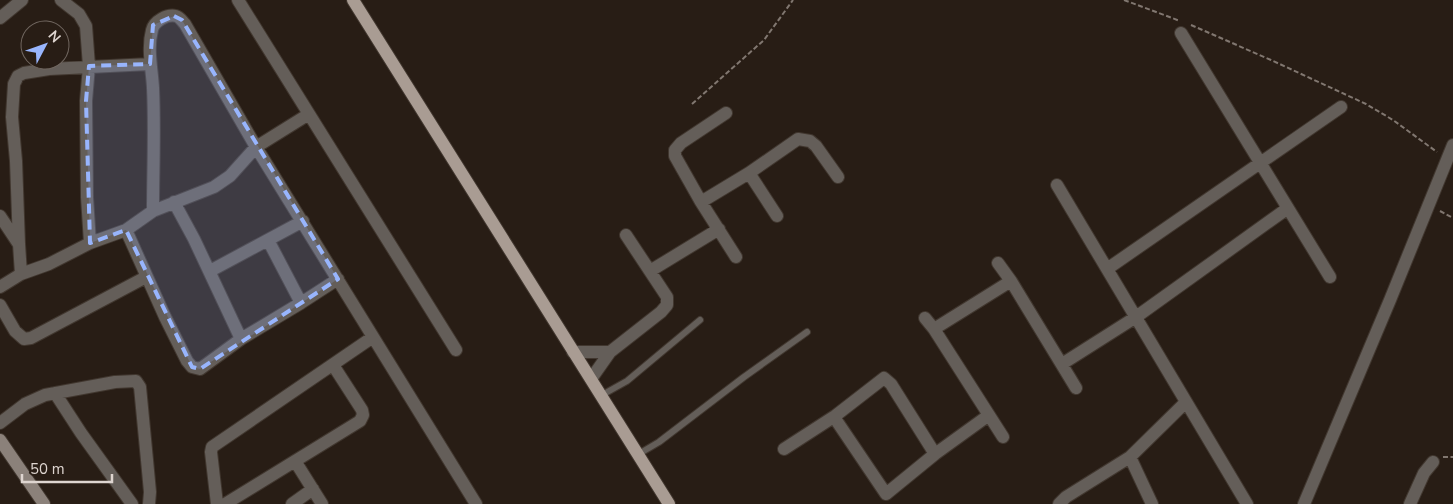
<svg xmlns="http://www.w3.org/2000/svg" width="1453" height="504" font-family="'Nunito Sans',sans-serif">
  <style>
    .lines { fill: none; stroke-linecap: round; stroke-linejoin: round }
    .lane-casing { stroke: #41372f; stroke-width: 8 }
    .street-casing { stroke: #41372f; stroke-width: 14 }
    .secondary-casing { stroke: #41372f; stroke-width: 14 }
    .primary-casing { stroke: #41372f; stroke-width: 14 }
    .path { stroke: #817770; stroke-width: 2; stroke-dasharray: 5 2.5; stroke-linecap: butt }
    .lane { stroke: #645e59; stroke-width: 6 }
    .street { stroke: #645e59; stroke-width: 12 }
    .secondary { stroke: #8b817a; stroke-width: 12 }
    .primary { stroke: #a99c93; stroke-width: 12 }
    .marked { fill: #98b5fd; fill-opacity: 0.2; stroke: #98b5fd; stroke-width: 4; stroke-dasharray: 10 6; stroke-linejoin: round }
  </style>
  <rect width="100%" height="100%" fill="#281d15"/>
  <g class="lines">
    <g class="lane-casing">
      <path id="lane" d="M602 395 627 381 700 320
        M637 455 659 442 744 377 807 332"/>
    </g>
    <g class="street-casing">
      <path id="street" d="M61 0 79 14 86 26 89 66 86 101 87 197 90 243
        M238 0 456 350
        M0 18 22 0
        M1181 33 1330 277
        M726 113 681 143 675 150V156L701 202 736 257
        M749 173 777 216
        M1057 185 1247 504
        M701 202 749 173 798 139 810 141 816 146 838 177
        M153 211C153 170 155 129 153 88 152 69 147 49 152 30 154 21 167 14 176 16 180 17 182 21 185 24L256 147 476 504
        M0 216 18 243
        M126 230 165 317 187 361 192 367 200 369 241 339 194 239 174 202
        M998 263 1011 281 1076 388
        M1107 269 1341 107
        M210 271 303 221
        M650 271 719 229
        M21 274 19 244 16 161 12 117 14 84 18 76 24 73 49 69 150 64
        M0 287 21 274 49 264 90 243 126 230 153 211 214 187 230 176 256 147 309 114
        M301 303 338 279
        M0 305 15 331 24 339 31 338 146 277
        M925 318 934 329 1003 437
        M934 329 1011 281
        M241 339 301 303 268 240
        M573 352H610
        M1062 364 1136 317 1288 208
        M591 379 610 352 661 312 667 305V297L626 235
        M55 393 81 433 132 504
        M834 417 886 494 935 454 989 415
        M0 423 25 404 45 395 115 382 136 381 140 387 147 460 150 492 149 504
        M784 449 835 416 884 378 891 384 935 454
        M1130 457 1186 402
        M295 461 322 504
        M217 504 211 452 212 447 373 337
        M225 504 360 421 363 415 362 410 333 365
        M292 504 313 489
        M1059 504 1066 497 1130 457 1152 504
        M1304 504 1390 300 1453 145
        M1410 504 1424 473 1433 462"/>
    </g>
    <g class="secondary-casing">
      <path id="secondary" d="M0 440 44 504"/>
    </g>
    <g class="primary-casing">
      <path id="primary" d="M353 0 669 504"/>
    </g>
    <path class="path" d="M1124 0 1180 21
      M1191 25 1271 60 1366 104 1393 120 1437 152
      M692 104 764 40 793 0
      M1440 211 1453 218
      M1443 457H1453"/>
    <use href="#lane" class="lane"/>
    <use href="#street" class="street"/>
    <use href="#secondary" class="secondary"/>
    <use href="#primary" class="primary"/>
  </g>
  <path class="marked" d="M174 16 182 20 338 279 200 369 192 367 126 230 90 243 86 101 89 66 150 64 153 25Z"/>
  <g transform="translate(45 45) rotate(49)"><circle r="24" fill="#281d15" stroke="#716760"/>
  <path d="M0-4L9 19L0 12L-9 19Z" fill="#98b5fd"/>
  <text y="-8" font-size="14" font-weight="bold" text-anchor="middle" fill="#ded5d0">N</text>
  </g>
  <path d="M22 474v8h90v-8" fill="none" stroke="#ded5d0" stroke-width="2.5"/>
  <text x="30" y="474" font-size="15" fill="#ded5d0" stroke="#281d15" stroke-width="4" paint-order="stroke">50 m</text>
</svg>
